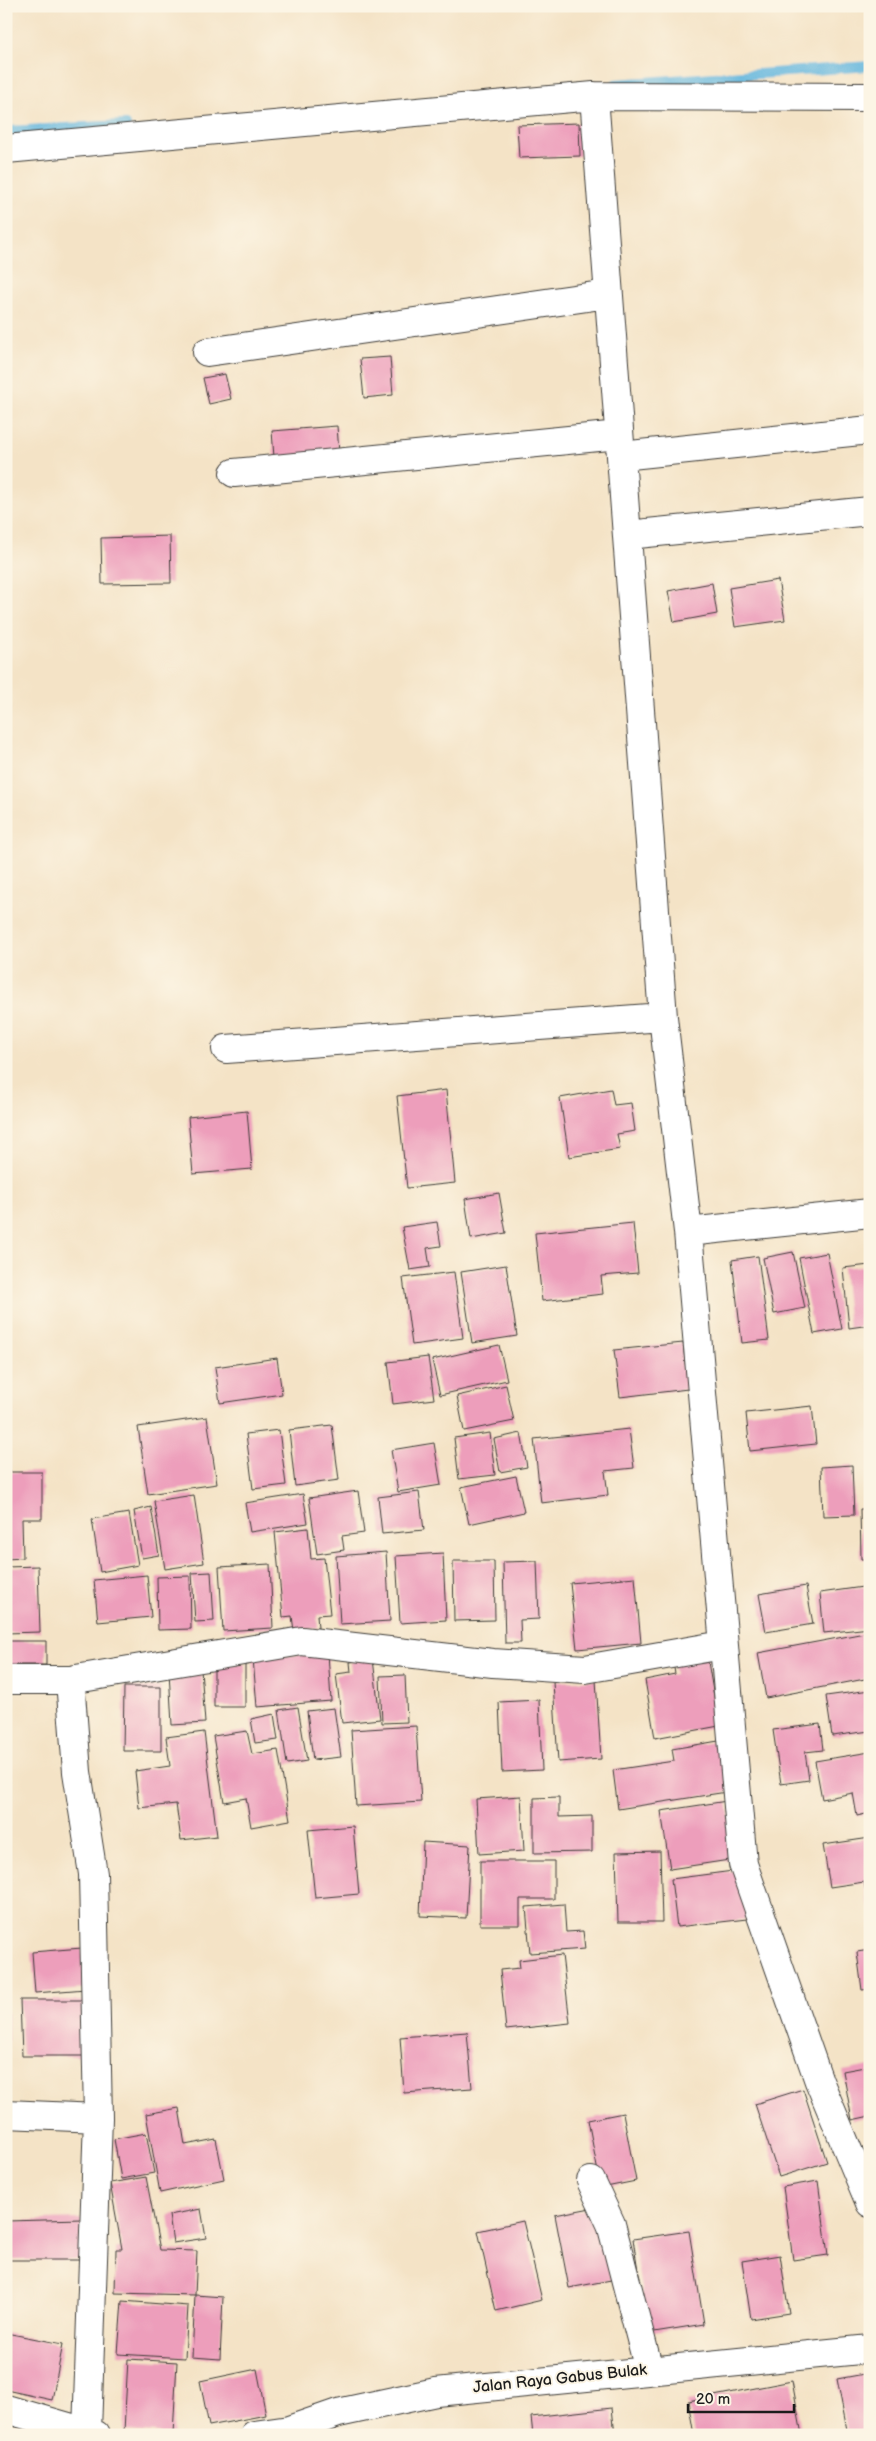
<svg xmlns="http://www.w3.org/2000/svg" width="876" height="2441" font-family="'Balsamiq Sans',sans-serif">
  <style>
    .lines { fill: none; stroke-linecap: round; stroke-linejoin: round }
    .stream { stroke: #62b6de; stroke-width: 10 }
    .building { fill: #ed9ebb }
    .minor-casing { stroke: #3c3a36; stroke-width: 30 }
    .minor { stroke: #fff; stroke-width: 28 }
    .labels { text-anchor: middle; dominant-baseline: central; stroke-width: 4; stroke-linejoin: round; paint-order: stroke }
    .street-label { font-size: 16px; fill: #1c1c1c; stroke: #fcf5e5 }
  </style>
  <rect width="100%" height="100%" fill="#fcf5e5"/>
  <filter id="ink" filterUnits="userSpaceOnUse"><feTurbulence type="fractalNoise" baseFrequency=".02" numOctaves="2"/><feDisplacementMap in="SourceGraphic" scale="10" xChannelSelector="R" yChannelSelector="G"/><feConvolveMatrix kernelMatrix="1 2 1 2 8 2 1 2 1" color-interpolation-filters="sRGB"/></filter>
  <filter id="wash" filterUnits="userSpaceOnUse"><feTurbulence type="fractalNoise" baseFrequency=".0096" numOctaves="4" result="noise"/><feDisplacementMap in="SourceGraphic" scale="20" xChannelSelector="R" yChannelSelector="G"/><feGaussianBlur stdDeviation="1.12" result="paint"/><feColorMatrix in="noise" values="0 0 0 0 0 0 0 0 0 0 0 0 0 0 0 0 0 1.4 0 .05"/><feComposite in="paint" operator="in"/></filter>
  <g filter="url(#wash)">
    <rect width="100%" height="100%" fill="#f4e3c6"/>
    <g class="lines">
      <path class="stream" d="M616 84 870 66
        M6 131 126 125"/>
    </g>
    <g id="blocks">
      <path class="building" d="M579 123 580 156 519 158 517 125Z
        M390 357 393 395 364 398 360 359Z
        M225 374 231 399 209 404 203 378Z
        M337 426 339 453 274 457 272 431Z
        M170 536 171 583 102 584 101 538Z
        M778 580 785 620 735 627 729 588Z
        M712 583 717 614 674 622 668 591Z
        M611 1089 614 1105 631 1103 635 1131 617 1134 620 1149 569 1157 560 1098Z
        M446 1090 455 1183 407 1188 397 1096Z
        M247 1111 252 1169 193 1174 188 1117Z
        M499 1193 506 1233 471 1239 465 1199Z
        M437 1222 441 1246 427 1248 430 1267 410 1270 402 1227Z
        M633 1223 638 1273 601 1276 603 1294 542 1301 535 1233Z
        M793 1252 805 1308 774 1314 763 1258Z
        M827 1253 842 1329 814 1334 799 1258Z
        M758 1256 769 1340 742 1343 732 1260Z
        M506 1265 517 1336 472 1343 461 1272Z
        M870 1265V1325L849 1328 843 1268Z
        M454 1272 463 1338 412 1345 403 1278Z
        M683 1343 688 1389 620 1397 614 1350Z
        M499 1345 507 1380 440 1395 432 1360Z
        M428 1357 434 1399 393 1404 388 1362Z
        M277 1358 282 1394 220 1403 215 1367Z
        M506 1385 514 1421 464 1431 457 1396Z
        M812 1406 816 1444 750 1451 746 1413Z
        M207 1417 217 1484 148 1494 138 1427Z
        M332 1425 339 1480 295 1486 289 1430Z
        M629 1429 634 1468 605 1471 608 1495 541 1503 534 1439Z
        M279 1430 286 1485 253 1489 246 1434Z
        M490 1433 495 1475 459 1479 454 1438Z
        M521 1433 527 1467 500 1472 494 1439Z
        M434 1443 441 1485 398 1492 391 1450Z
        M852 1465 854 1515 823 1516 821 1467Z
        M6 1472H42V1519H22L23 1558 6 1559Z
        M516 1476 524 1512 469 1524 461 1487Z
        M358 1491 364 1533 342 1536 344 1550 317 1554 309 1498Z
        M419 1492 424 1530 382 1534 378 1497Z
        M303 1494 308 1523 250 1532 245 1503Z
        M194 1495 204 1563 165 1569 154 1501Z
        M151 1507 159 1555 142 1558 134 1511Z
        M860 1509H870V1559H861Z
        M129 1513 138 1565 100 1572 92 1519Z
        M308 1528 311 1559 324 1558 330 1614 317 1615 318 1628 294 1631 292 1616 283 1617 275 1532Z
        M386 1552 390 1621 340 1624 336 1556Z
        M443 1553 446 1620 400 1623 396 1556Z
        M453 1561H494L495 1620 454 1621Z
        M537 1561 539 1619 520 1620 521 1643H505L503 1562Z
        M270 1564 273 1628 223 1631 219 1567Z
        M38 1566 40 1632 6 1633V1567Z
        M211 1572 214 1621 195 1622 192 1573Z
        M147 1575 151 1617 98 1622 94 1580Z
        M190 1576 191 1629 158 1630 157 1577Z
        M635 1577 641 1643 577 1649 570 1583Z
        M806 1586 813 1624 766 1632 759 1594Z
        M870 1586V1628L824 1633 820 1593Z
        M870 1632V1678L766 1698 758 1653Z
        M6 1641H46V1665H6Z
        M328 1653 331 1701 257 1707 253 1658Z
        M707 1656 719 1726 655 1738 645 1680 675 1674 673 1662Z
        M373 1659 380 1719 342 1723 336 1674 351 1672 350 1662Z
        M245 1664V1707H214V1665Z
        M201 1669 205 1723 172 1725 169 1671Z
        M405 1675 407 1722 382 1723 380 1676Z
        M596 1680 601 1759 558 1762 553 1682Z
        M124 1687H161V1751H123Z
        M870 1690V1731L832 1736 826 1696Z
        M539 1700 542 1770 502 1772 499 1702Z
        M298 1707 307 1761 287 1764 279 1710Z
        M334 1708 341 1757 313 1760 307 1711Z
        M274 1714 278 1740 255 1743 251 1719Z
        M820 1724 823 1750 805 1752 809 1780 781 1784 773 1730Z
        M416 1726 421 1802 356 1806 351 1730Z
        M247 1731 252 1754 278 1750 290 1820 251 1827 246 1798 224 1802 213 1736Z
        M204 1732 217 1836 181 1840 176 1804 139 1808 135 1771 170 1766 166 1737Z
        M724 1740 733 1791 618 1809 613 1770 674 1761 672 1749Z
        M870 1752V1813L857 1816 853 1793 822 1799 815 1761Z
        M521 1796 524 1851 479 1854 476 1799Z
        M559 1797V1817L592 1816V1852L534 1853V1798Z
        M727 1801 736 1859 670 1869 661 1811Z
        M353 1826 359 1894 315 1898 308 1830Z
        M870 1838V1907H869L864 1882 830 1887 823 1845Z
        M423 1842 470 1845 466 1918 420 1916Z
        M660 1851 662 1922H618L616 1852Z
        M480 1861H554V1899H520V1925H480Z
        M741 1870 747 1919 677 1927 671 1879Z
        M564 1904 566 1932 583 1931 585 1949 530 1953 526 1907Z
        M82 1948 86 1989 35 1993 32 1952Z
        M870 1950V1989L862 1990 857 1952Z
        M562 1955 570 2023 506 2030 500 1970 520 1968 519 1960Z
        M20 2000H85L87 2056H22Z
        M6 2013H8V2081H6Z
        M467 2032 472 2088 404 2093 400 2037Z
        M870 2066V2116L852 2120 843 2071Z
        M803 2089 827 2162 779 2177 755 2104Z
        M179 2108 185 2145 216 2139 224 2179 160 2193 146 2114Z
        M623 2113 636 2181 601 2188 588 2120Z
        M146 2133 154 2173 121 2179 114 2139Z
        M146 2177 160 2250 197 2251 195 2295 223 2297 220 2359 192 2357 195 2295 115 2293 116 2249H122L110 2183Z
        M818 2181 828 2255 793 2260 783 2187Z
        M596 2207 611 2280 569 2288 555 2215Z
        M201 2209 206 2238 173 2243 169 2215Z
        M81 2219 82 2260H8L7 2221Z
        M523 2221 542 2300 496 2311 478 2231Z
        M689 2231 704 2324 648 2333 633 2239Z
        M780 2255 789 2313 751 2319 742 2261Z
        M122 2301 188 2306 185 2358 118 2354Z
        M6 2333 63 2344 52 2400 6 2390Z
        M128 2359 177 2362 173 2434 124 2431Z
        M257 2369 266 2415 209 2426 200 2381Z
        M870 2373V2435H848L837 2379Z
        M792 2381 802 2435H694L688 2401Z
        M612 2408 615 2435H533L531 2417Z"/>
    </g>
  </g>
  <g filter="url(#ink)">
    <use href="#blocks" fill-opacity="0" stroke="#3c3a36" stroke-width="1"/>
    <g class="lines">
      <g class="minor-casing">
        <path id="minor" d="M594 96 663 1017 688 1232 743 1864 819 2081 870 2203
          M6 149 594 96 870 97
          M207 352 608 294
          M621 456 870 430
          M234 473 619 435
          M627 535 870 511
          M226 1049 663 1017
          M688 1232 870 1213
          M6 1680H70L302 1641 493 1663 585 1669 723 1645
          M70 1680 77 1772 93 1874 98 2118 87 2431
          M6 2114 98 2118
          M591 2181 611 2224 649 2370
          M6 2409 96 2435
          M254 2435 289 2430 338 2413 436 2392 870 2349"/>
      </g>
      <use href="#minor" class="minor"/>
    </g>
  </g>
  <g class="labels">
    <g class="street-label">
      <text transform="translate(560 2379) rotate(-6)">Jalan Raya Gabus Bulak</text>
    </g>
  </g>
  <rect width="876" height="2441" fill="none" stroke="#fcf5e5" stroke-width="25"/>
  <path d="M688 2404v8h106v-8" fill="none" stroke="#1c1c1c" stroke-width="2.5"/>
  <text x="696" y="2404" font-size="15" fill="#1c1c1c" stroke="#fcf5e5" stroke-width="4" paint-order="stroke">20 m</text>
</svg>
